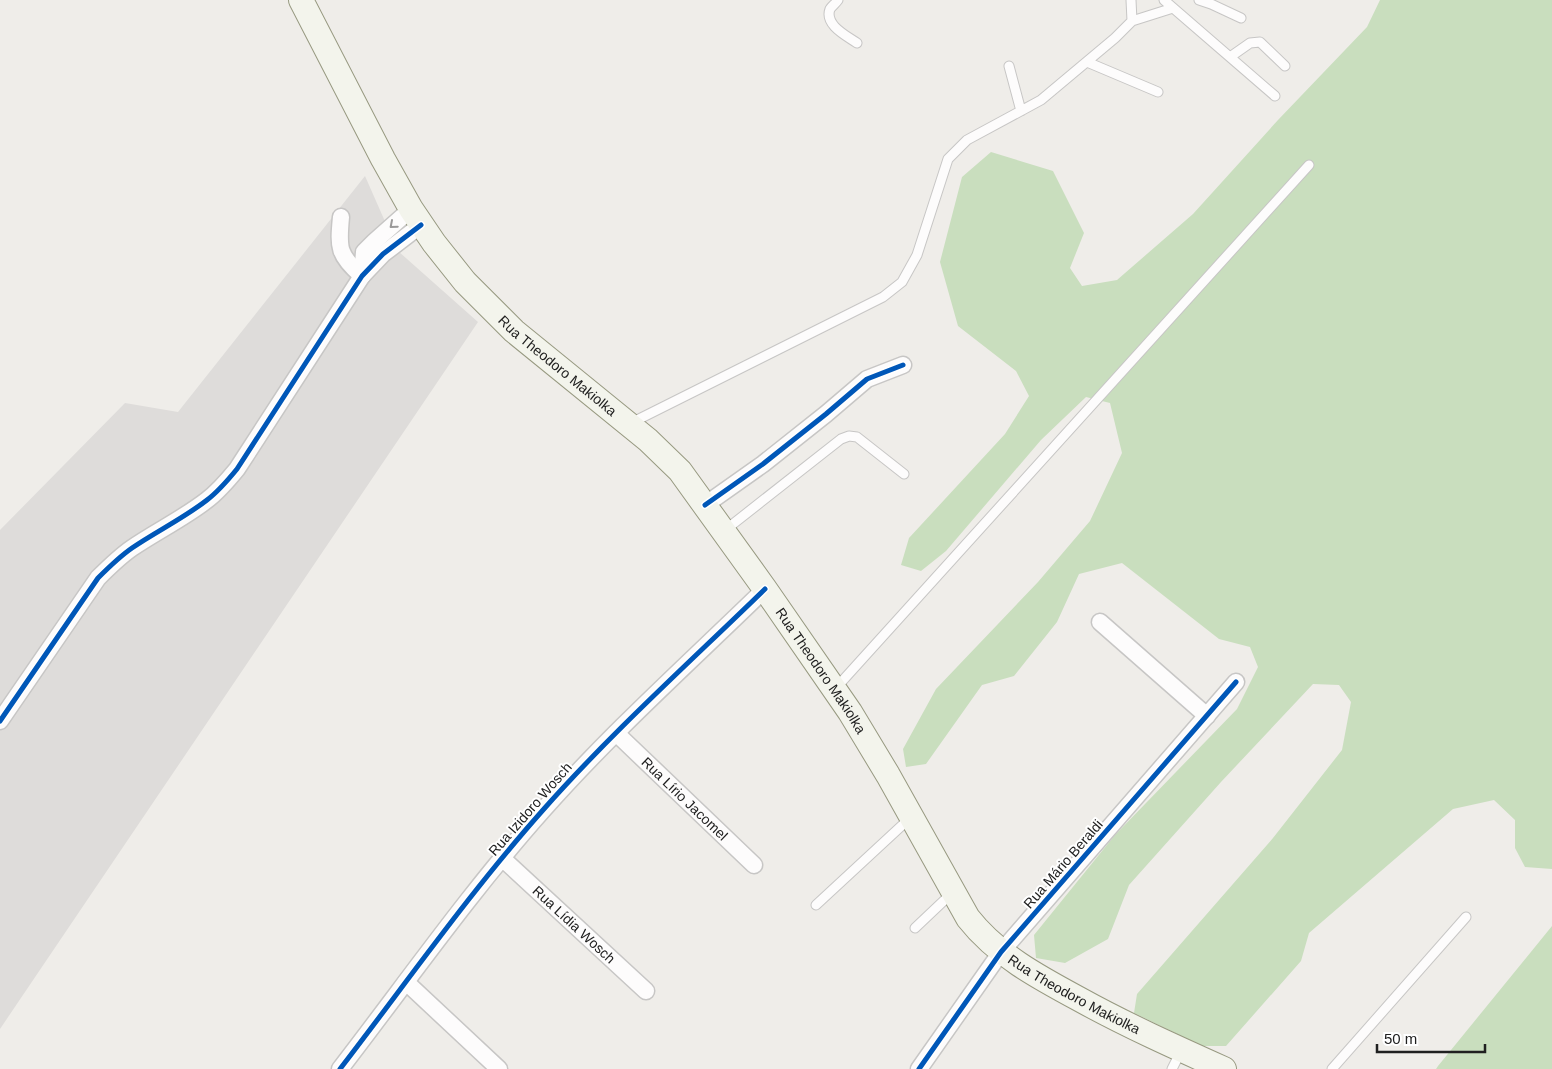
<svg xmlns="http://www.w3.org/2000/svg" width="1552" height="1069" font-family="Helvetica,sans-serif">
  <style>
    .residential { fill: #dedcda }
    .forest { fill: #c9debe }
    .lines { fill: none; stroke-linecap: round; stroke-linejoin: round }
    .service-casing { stroke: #c7c6c5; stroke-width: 11 }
    .minor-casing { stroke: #c7c6c5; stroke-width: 19 }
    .secondary-casing { stroke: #979980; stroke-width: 26 }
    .service { stroke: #fdfcfc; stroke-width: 9 }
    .minor { stroke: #fdfcfc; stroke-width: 16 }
    .secondary { stroke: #f3f4ec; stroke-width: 24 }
    .cycleway-casing { stroke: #fff; stroke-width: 8 }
    .cycleway { stroke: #0057b8; stroke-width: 5 }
    .oneway { stroke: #9a9999 }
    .labels { text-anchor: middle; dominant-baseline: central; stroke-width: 4; stroke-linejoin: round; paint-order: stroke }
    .street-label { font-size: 14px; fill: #202020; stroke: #fff }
  </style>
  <rect width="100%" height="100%" fill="#efede9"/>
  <path class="residential" d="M365 176 398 251 478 322 0 1029V530L125 403 178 412Z"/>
  <path class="forest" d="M1380 0H1552V869L1525 867 1515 848V820L1494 800 1453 809 1309 933 1301 961 1226 1046H1202L1134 1013 1137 994 1273 838 1342 750 1351 702 1339 685 1313 684 1221 782 1129 885 1108 939 1065 963 1036 958 1034 935 1115 835 1237 709 1258 667 1250 647 1219 639 1122 563 1079 574 1057 622 1014 676 982 685 926 764 906 767 903 749 936 689 1038 582 1090 521 1122 453 1110 403 1086 397 1041 440 946 551 921 571 901 565 909 538 1005 434 1029 396 1016 371 958 326 940 262 962 177 991 152 1053 171 1084 233 1070 268 1082 286 1117 280 1193 214 1278 120 1367 27Z
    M1552 926V1069H1436L1438 1066Z"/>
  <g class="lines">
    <g class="service-casing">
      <path id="service" d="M838 0C836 3 832 6 830 9 824 25 847 36 857 43
        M1131 0 1132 21
        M1164 0 1275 96
        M1199 0 1211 4 1241 18
        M1230 57 1250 43 1260 42 1285 66
        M1087 62 1158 92
        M1009 66 1021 111
        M631 423 883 297 902 282 917 255 948 159 967 140 1041 100 1115 38 1132 21 1173 8
        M724 531 841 439 849 436 857 437 904 474
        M835 689 1309 165
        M816 905 910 818
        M915 928 953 892
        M1172 1069 1181 1051
        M1332 1069 1466 917"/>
    </g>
    <g class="minor-casing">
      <g id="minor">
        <path d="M341 217C338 248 338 255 362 276"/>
        <path d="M362 276 364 252 375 241 411 209"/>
        <path d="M705 505 763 464 826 414 867 379 903 365"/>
        <path d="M1100 622 1207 716"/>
        <path d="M0 721 98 578C109 567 119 557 132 548 157 531 184 518 207 500 219 491 228 480 237 469L362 276 383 254 421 225"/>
        <path id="s1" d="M616 733 754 865"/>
        <path id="s2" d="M502 858 646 991"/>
        <path d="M406 982 499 1069"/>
        <path d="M340 1069C407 982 470 892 543 810 612 732 690 662 765 589"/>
        <path d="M919 1069 1001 952 1236 682"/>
      </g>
    </g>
    <g class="secondary-casing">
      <g id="secondary">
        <path id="s3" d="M301 0 383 159 411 209 434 243 465 282 514 331 648 440 680 471 765 589 850 712 888 775 968 918C997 955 1038 977 1079 999 1126 1025 1175 1047 1224 1069"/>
      </g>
    </g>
    <use href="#service" class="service"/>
    <use href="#minor" class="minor"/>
    <use href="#secondary" class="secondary"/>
    <g class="cycleway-casing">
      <path id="cycleway" d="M705 505 763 464 826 414 867 379 903 365
        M0 721 98 578C109 567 119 557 132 548 157 531 184 518 207 500 219 491 228 480 237 469L362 276 383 254 421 225
        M340 1069C407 982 470 892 543 810 612 732 690 662 765 589
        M919 1069 1001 952 1236 682"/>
    </g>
    <use href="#cycleway" class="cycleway"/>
  </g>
  <defs><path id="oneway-chevron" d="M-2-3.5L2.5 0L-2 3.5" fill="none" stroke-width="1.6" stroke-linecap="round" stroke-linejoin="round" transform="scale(1.25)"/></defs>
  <use class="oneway" href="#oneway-chevron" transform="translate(393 225) rotate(139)"/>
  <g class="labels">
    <g class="street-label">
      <text stroke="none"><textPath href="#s3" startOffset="452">Rua Theodoro Makiolka</textPath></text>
      <text stroke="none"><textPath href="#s3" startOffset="858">Rua Theodoro Makiolka</textPath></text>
      <text stroke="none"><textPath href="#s1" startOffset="95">Rua Lírio Jacomel</textPath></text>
      <text transform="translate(530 809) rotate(-49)">Rua Izidoro Wosch</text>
      <text transform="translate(1063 864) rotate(-49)">Rua Mário Beraldi</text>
      <text stroke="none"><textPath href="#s2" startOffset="98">Rua Lídia Wosch</textPath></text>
      <text stroke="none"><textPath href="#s3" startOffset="1278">Rua Theodoro Makiolka</textPath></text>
    </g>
  </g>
  <path d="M1377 1044v8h108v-8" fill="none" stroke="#202020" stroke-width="2.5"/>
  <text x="1384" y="1044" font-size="15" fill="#202020" stroke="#ffffff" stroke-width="4" paint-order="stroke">50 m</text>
</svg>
